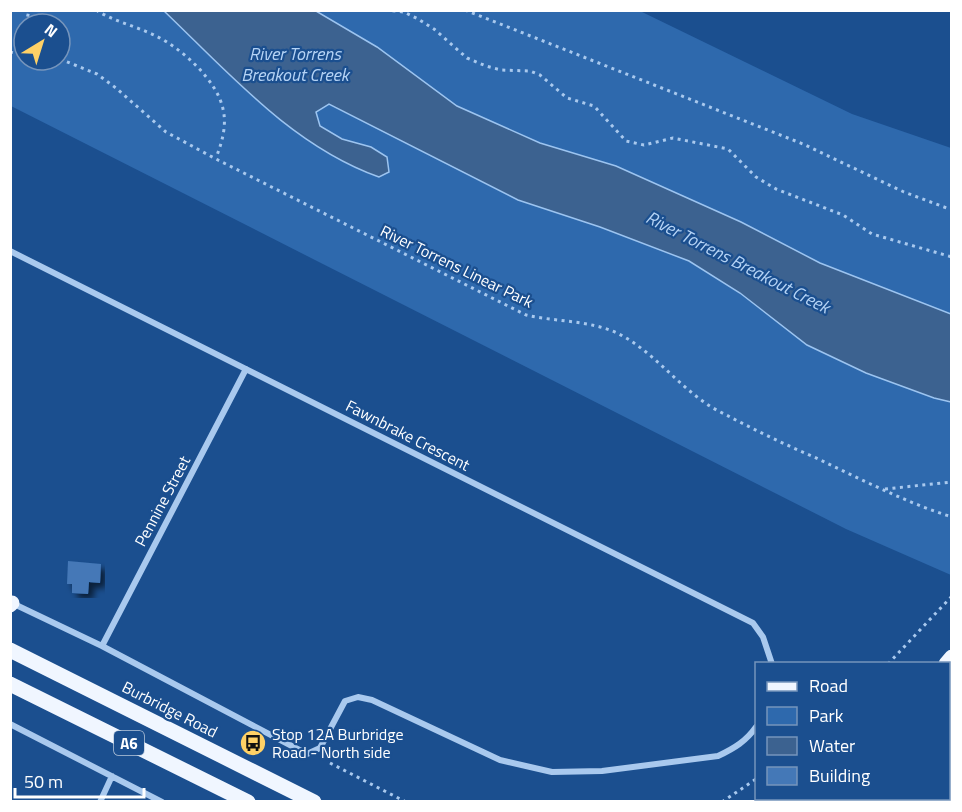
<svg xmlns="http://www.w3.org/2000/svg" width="962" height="812" font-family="'Titillium Web',sans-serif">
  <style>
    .green { fill: #2e69ad; fill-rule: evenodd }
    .water { fill: #3c6290; stroke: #9cc4f0; stroke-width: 1.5 }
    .building { fill: #4478b7; filter: url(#shadow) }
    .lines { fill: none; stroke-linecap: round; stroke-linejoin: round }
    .path { stroke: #a9c9ee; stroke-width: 3; stroke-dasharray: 3 4.5; stroke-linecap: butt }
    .street { stroke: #a9c9ee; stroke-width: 6 }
    .primary { stroke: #f0f6ff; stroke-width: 15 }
    .labels { text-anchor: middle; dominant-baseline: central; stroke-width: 4.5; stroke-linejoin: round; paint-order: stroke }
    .shield { fill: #1b4f8f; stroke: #bbcadd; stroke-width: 1.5 }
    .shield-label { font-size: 15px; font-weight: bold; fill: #fff }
    .street-label { font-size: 16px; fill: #fff; stroke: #1b4f8f }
    .poi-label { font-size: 16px; fill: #fff; stroke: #1b4f8f; text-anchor: start }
    .water-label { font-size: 18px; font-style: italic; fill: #b5d3f5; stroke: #1b4f8f }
  </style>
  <defs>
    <filter id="shadow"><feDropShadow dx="5.5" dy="5.5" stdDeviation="3" flood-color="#0009"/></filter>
  </defs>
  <rect width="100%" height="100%" fill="#1b4f8f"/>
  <path class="green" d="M10 11H640L852 114 951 148V575L846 529 11 106ZM24 24H60V60H24Z"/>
  <path class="water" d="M164 11H316L377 47 457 106 540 143 616 166 741 222 820 263 951 314V402L934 398 866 373 807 345 740 293 689 261 600 227 518 200 329 104 316 112 320 126 342 139 371 147 387 157 389 172 379 177C292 146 229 73 164 11Z"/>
  <path class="building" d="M68 561 101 564 100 583 89 582 88 594 72 593V584H67Z"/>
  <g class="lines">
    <path class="path" d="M96 10C115 22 136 26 156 36 181 48 217 80 223 109 227 126 222 142 216 158
      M385 10 404 12 418 19 434 29 467 58 486 66 501 70 530 71 540 75 567 98 594 106 626 141 644 145 673 138 728 149 756 177 776 189 843 215 872 234 952 257
      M465 10 803 144 904 192 952 210
      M26 24 29 10
      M10 52 24 55
      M60 59 97 74 116 88 166 132 216 159 526 315C556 322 591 320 619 334 652 351 674 381 704 402 713 409 723 413 732 418 759 432 786 445 814 457 859 478 904 502 952 517
      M885 489 952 482
      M888 664 952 596
      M330 763 406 802
      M722 802 756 779"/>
    <path class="street" d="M10 251 753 623 763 637 772 664
      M14 604 102 646 307 754 320 748 345 701 358 697 372 700 500 760 552 772 602 771 718 756C735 748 746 741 756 727
      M102 646 246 369
      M10 724 162 802
      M100 802 112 776
      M947 802 952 798"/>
    <path class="primary" d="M10 605 12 603
      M10 650 314 802
      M946 664 952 657
      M10 684 248 802
      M948 697 952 694
      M805 802 808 798
      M848 802 851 798"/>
  </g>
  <defs>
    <g id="bus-disc" transform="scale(1.35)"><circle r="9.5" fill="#ffd166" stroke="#1b4f8f"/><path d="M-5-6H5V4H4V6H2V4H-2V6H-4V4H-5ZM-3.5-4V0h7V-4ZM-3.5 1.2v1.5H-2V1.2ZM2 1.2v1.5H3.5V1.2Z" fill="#111"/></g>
  </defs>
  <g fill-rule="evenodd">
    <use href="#bus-disc" x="253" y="743"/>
  </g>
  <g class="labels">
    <rect class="shield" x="114" y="731" width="30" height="24" rx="4.5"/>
    <g class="shield-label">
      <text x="129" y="743">A6</text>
    </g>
    <g class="street-label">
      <text transform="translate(457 266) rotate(26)">River Torrens Linear Park</text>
      <text transform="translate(408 435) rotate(27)">Fawnbrake Crescent</text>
      <text transform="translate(162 501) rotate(-62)">Pennine Street</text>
      <text transform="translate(170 709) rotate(27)">Burbridge Road</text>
    </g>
    <g class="poi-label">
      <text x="272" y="734">Stop 12A Burbridge<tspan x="272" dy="18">Road - North side</tspan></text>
    </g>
    <g class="water-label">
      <text x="295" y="53">River Torrens<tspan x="295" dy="21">Breakout Creek</tspan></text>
      <text transform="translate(738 262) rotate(27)">River Torrens Breakout Creek</text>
    </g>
  </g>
  <rect width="962" height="812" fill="none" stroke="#ffffff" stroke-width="24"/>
  <rect x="755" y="662" width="195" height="138" fill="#1b4f8f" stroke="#7695bc" stroke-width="1.5"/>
  <rect x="767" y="682" width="30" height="9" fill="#f0f6ff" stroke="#7695bc" stroke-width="1.5"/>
  <text x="809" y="692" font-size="18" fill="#ffffff">Road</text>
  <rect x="767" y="707" width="30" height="18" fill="#2e69ad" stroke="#7695bc" stroke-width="1.5"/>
  <text x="809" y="722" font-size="18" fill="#ffffff">Park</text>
  <rect x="767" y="737" width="30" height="18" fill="#3c6290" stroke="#7695bc" stroke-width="1.5"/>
  <text x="809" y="752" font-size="18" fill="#ffffff">Water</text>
  <rect x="767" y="767" width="30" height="18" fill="#4478b7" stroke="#7695bc" stroke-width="1.5"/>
  <text x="809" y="782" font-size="18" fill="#ffffff">Building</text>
  <g transform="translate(42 42) rotate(38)"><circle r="28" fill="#1b4f8f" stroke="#7695bc" stroke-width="1.5"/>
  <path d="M0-4.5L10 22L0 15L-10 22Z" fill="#ffd166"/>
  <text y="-9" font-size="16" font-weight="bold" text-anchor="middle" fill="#ffffff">N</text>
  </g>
  <path d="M15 788v9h129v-9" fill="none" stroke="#ffffff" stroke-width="3"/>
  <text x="24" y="788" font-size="18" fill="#ffffff" stroke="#1b4f8f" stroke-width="4.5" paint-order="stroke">50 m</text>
</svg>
